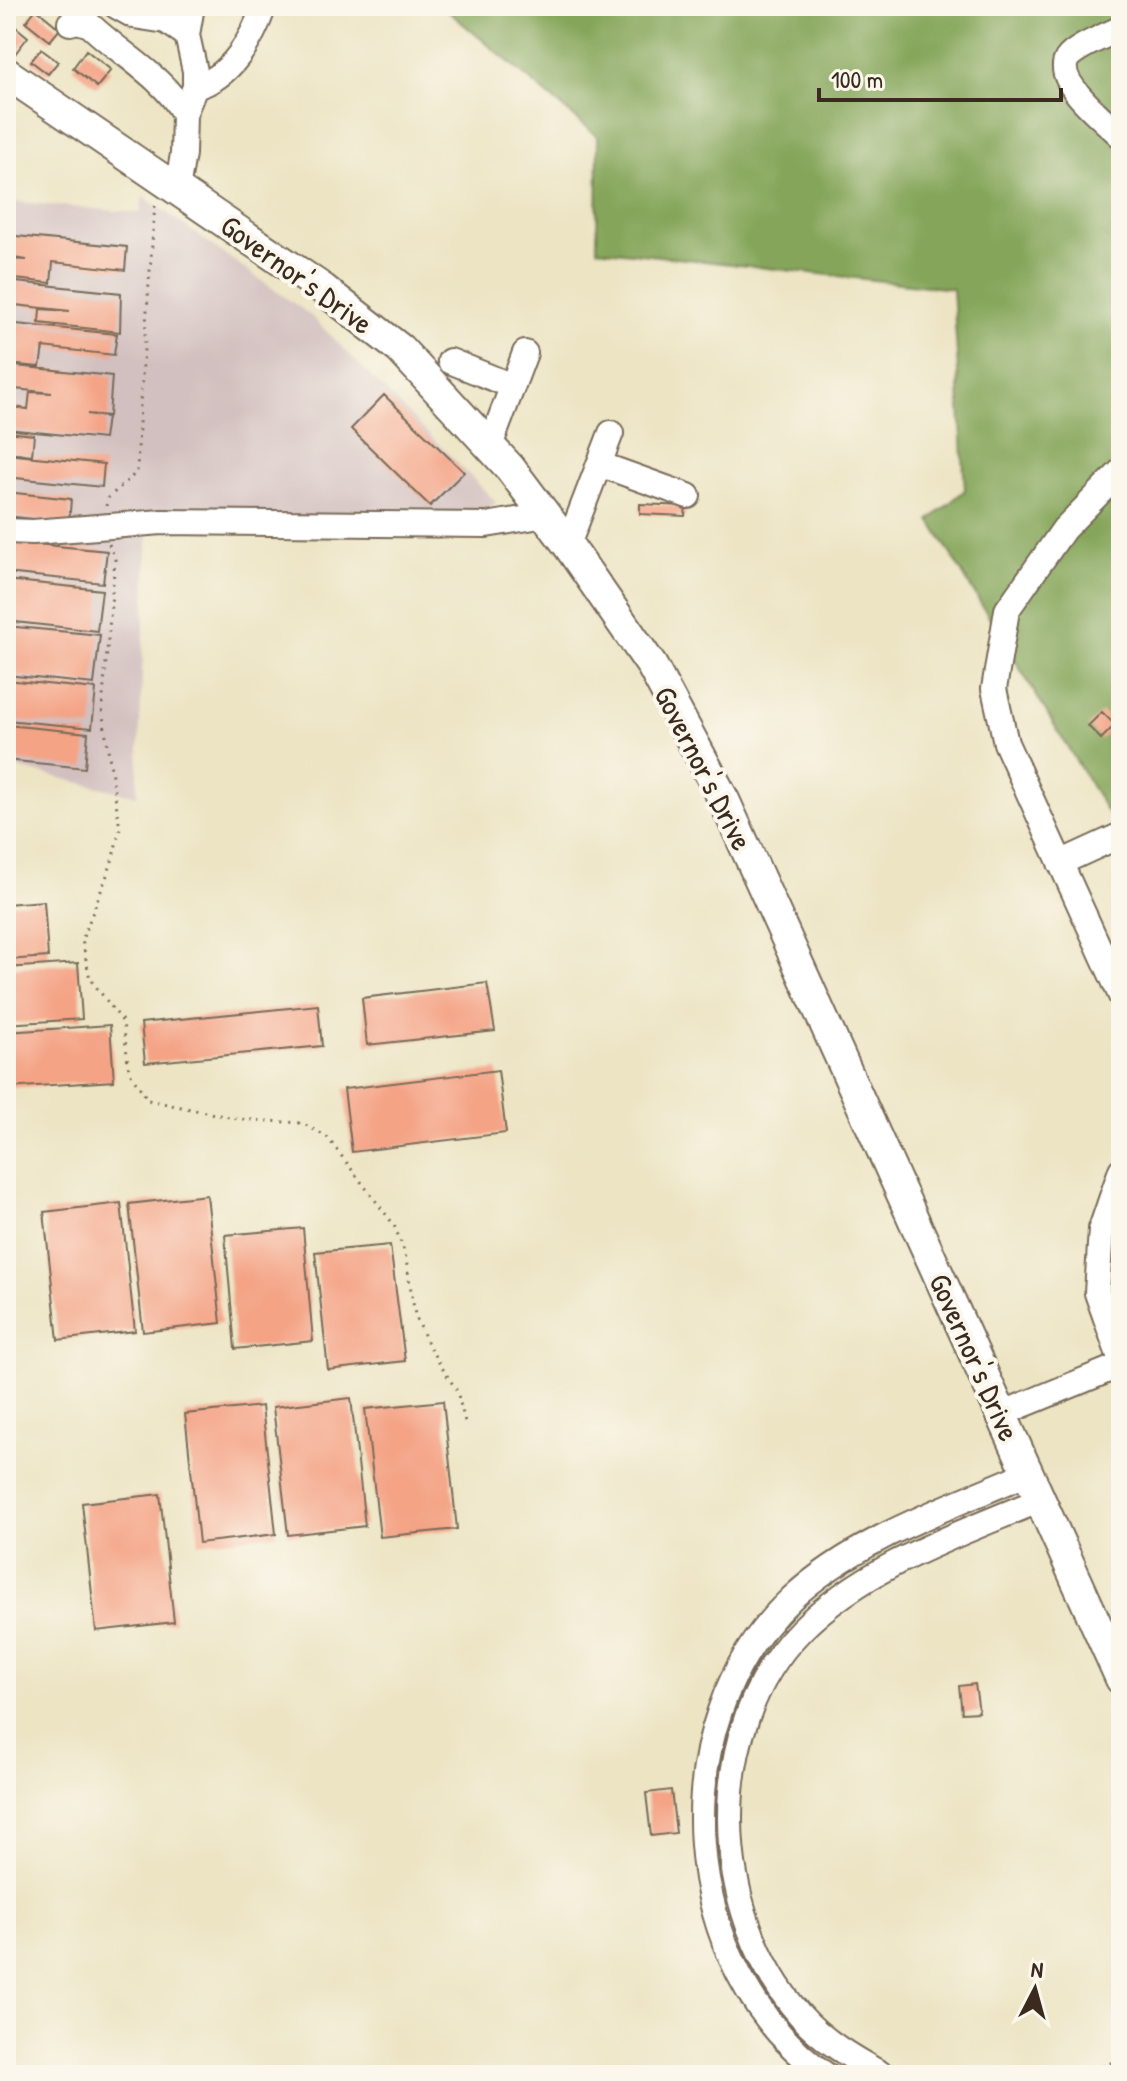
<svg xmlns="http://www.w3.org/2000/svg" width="1127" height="2081" font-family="'Patrick Hand',sans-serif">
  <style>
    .industrial { fill: #d2bfbf }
    .forest { fill: #85a65a; stroke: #60683c; stroke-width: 2 }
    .building { fill: #f4a385 }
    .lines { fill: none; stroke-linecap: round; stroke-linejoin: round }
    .minor-casing { stroke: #796b58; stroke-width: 28 }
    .major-casing { stroke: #796b58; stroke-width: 34 }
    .path { stroke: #796b58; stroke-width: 3; stroke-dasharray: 2 6; stroke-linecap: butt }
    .minor { stroke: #fff; stroke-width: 24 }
    .major { stroke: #fff; stroke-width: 30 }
    .labels { text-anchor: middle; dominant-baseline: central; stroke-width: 8; stroke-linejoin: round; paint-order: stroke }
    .street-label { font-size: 30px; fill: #3b2a1e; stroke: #fbf7ec }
  </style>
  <rect width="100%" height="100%" fill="#fbf7ec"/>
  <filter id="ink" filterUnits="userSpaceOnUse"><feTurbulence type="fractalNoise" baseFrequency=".0125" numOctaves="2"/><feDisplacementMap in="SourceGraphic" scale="16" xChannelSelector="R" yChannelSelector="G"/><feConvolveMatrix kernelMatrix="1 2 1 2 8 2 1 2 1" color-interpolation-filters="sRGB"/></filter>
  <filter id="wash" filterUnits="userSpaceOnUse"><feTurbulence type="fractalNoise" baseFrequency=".006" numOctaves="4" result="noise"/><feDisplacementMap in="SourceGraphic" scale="32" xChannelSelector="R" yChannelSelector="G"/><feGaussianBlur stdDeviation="1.8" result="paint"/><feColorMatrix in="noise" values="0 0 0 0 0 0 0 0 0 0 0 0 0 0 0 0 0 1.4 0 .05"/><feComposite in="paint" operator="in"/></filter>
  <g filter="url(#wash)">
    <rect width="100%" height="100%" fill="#ece4c3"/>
    <path class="industrial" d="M143 196 310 315 496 502 486 511V534L148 529 137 796 6 765V201L140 213Z"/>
    <path class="forest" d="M442 6H1121V835L930 520 965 490 953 289 597 249 598 137Z"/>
    <g id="blocks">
      <path class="building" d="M36 9 60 29 50 41 26 22Z
        M11 23 28 37 14 55 6 48V29Z
        M41 49 58 62 48 74 31 61Z
        M86 50 111 70 97 87 73 68Z
        M6 235 127 247 125 270 53 262 51 283 6 278V259L27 260 6 257Z
        M6 281 121 293 120 332 39 323 40 309 70 311 6 304Z
        M6 323 117 334 114 355 43 347 40 367 6 364Z
        M6 365 112 376 109 416 87 414 107 417 104 439 6 429V406L28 409 30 392 52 393 6 388Z
        M384 395 464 472 430 506 351 429Z
        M6 432 34 435 32 455 6 452Z
        M6 454 104 464 102 487 6 477Z
        M6 492 71 499 69 523 6 516Z
        M640 504 686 506 685 516 640 514Z
        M6 541 107 551 103 583 6 573Z
        M6 580 102 590 97 631 6 621Z
        M6 626 100 635 94 684 6 675Z
        M6 680 96 689 92 728 6 720Z
        M1102 712 1115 725 1101 739 1088 726Z
        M6 725 88 733 85 768 6 760Z
        M44 901 48 957 6 960V904Z
        M78 963 82 1019 6 1024V968Z
        M487 983 495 1031 367 1045 362 998Z
        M318 1005 322 1046 145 1063 141 1023Z
        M110 1025 114 1081 6 1088V1032Z
        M498 1070 506 1133 352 1152 344 1089Z
        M207 1195 221 1323 143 1332 129 1204Z
        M121 1203 135 1331 58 1340 44 1212Z
        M303 1228 313 1341 235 1349 225 1235Z
        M390 1245 405 1361 328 1370 315 1252Z
        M351 1398 365 1526 288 1535 273 1407Z
        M443 1401 457 1529 380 1537 365 1409Z
        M262 1406 276 1534 199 1543 185 1414Z
        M160 1494 174 1622 96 1631 82 1503Z
        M975 1684 979 1712 962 1713 959 1686Z
        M671 1790 676 1833 651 1836 646 1793Z"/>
    </g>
  </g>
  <g filter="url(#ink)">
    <use href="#blocks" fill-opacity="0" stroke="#796b58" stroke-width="2"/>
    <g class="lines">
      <g class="minor-casing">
        <path id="minor" d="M116 6 134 16 166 21 187 35
          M70 23 78 21 90 25C120 54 164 77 184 114
          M1121 28C1108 35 1075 47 1067 59 1054 82 1106 121 1121 136
          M195 87C231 78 253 38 264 6
          M177 190 183 154 184 114 195 87V71L187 35 192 6
          M450 361 512 386
          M490 446 525 353
          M599 464 688 496
          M1121 471 1064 529 1007 610 994 689 1006 743 1121 996
          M6 531 33 532 162 522 486 525 546 515
          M568 545 611 433
          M1060 863 1121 835
          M1121 1170 1101 1229 1097 1293 1121 1361
          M1001 1414 1121 1365
          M826 2075C676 1970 659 1722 792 1598 857 1538 948 1508 1028 1473
          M883 2075C852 2058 823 2041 800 2015 710 1913 703 1729 801 1630 866 1565 958 1535 1040 1500"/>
      </g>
      <g class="major-casing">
        <path id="major" d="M6 73 323 289 400 349 510 468 568 545 652 666 724 800 1121 1679"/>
      </g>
      <path class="path" d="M106 506 108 498 137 472 140 403 155 204
        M109 544 115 559 102 709 120 829 111 865 82 940 90 979 123 1022 129 1071 148 1100 238 1119 302 1123 327 1137 394 1225 405 1253 415 1315 431 1350 457 1391 465 1422
        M1080 2075 1121 2059"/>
      <use href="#minor" class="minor"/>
      <use href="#major" class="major"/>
    </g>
  </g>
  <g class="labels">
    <g class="street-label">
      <text transform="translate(297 274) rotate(36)">Governor's Drive</text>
      <text transform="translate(704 768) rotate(63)">Governor's Drive</text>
      <text transform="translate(975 1357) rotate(66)">Governor's Drive</text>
    </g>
  </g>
  <rect width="1127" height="2081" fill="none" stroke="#fbf7ec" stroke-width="32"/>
  <g transform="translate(1035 1989) rotate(6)" stroke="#fbf7ec" stroke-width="6" paint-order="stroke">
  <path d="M0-6L14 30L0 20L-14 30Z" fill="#3b2a1e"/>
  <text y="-12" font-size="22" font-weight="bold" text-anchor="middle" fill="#3b2a1e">N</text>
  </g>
  <path d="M819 88v12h242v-12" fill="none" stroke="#3b2a1e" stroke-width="4"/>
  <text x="831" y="88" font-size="24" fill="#3b2a1e" stroke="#fbf7ec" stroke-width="6" paint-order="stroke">100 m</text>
</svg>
